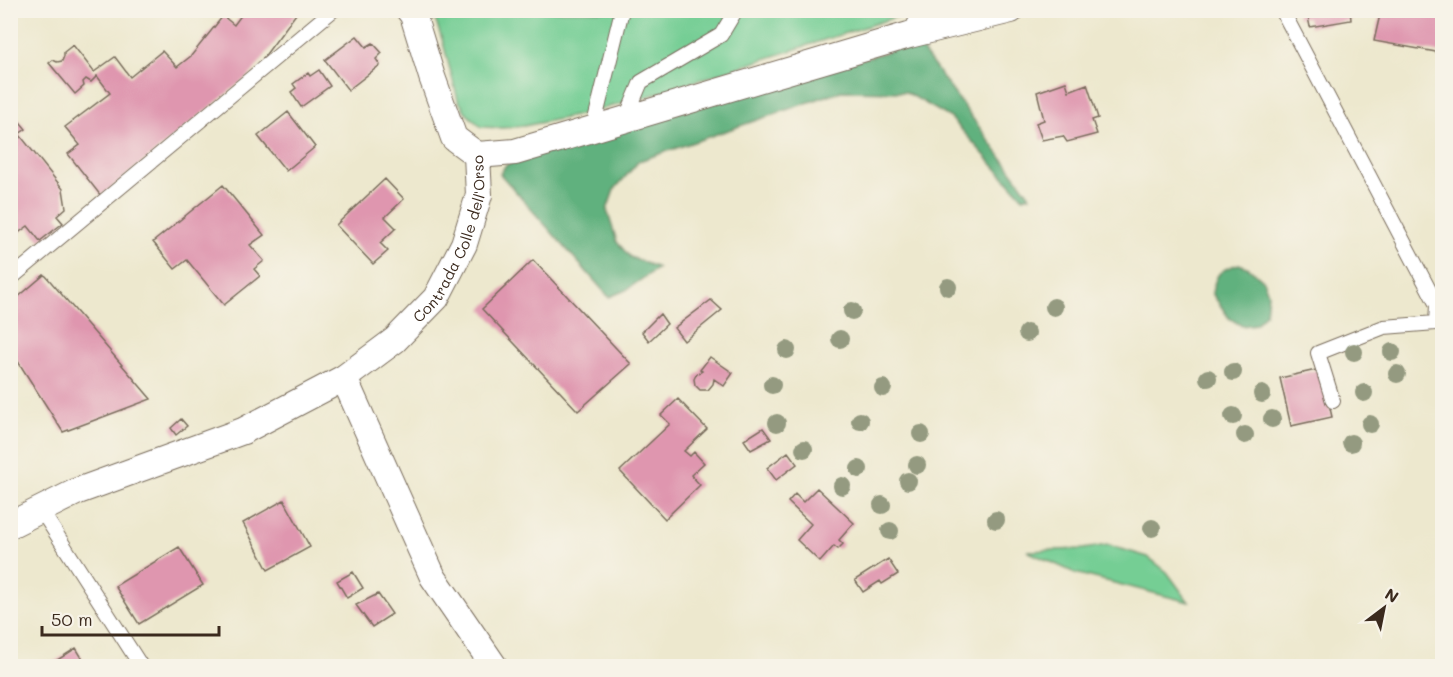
<svg xmlns="http://www.w3.org/2000/svg" width="1453" height="677" font-family="Mali,sans-serif">
  <style>
    .green { fill: #75ce94; stroke: #587c59; stroke-width: 1.5 }
    .forest { fill: #60b17e; stroke: #4e6e4e; stroke-width: 1.5 }
    .building { fill: #df96af }
    .lines { fill: none; stroke-linecap: round; stroke-linejoin: round }
    .lane-casing { stroke: #796c5c; stroke-width: 16 }
    .street-casing { stroke: #796c5c; stroke-width: 28 }
    .lane { stroke: #fff; stroke-width: 14 }
    .street { stroke: #fff; stroke-width: 26 }
    .tree { fill: #949a80 }
    .labels { text-anchor: middle; dominant-baseline: central; stroke-width: 4.5; stroke-linejoin: round; paint-order: stroke }
    .street-label { font-size: 15px; fill: #3b2a1e; stroke: #f7f3e8 }
  </style>
  <rect width="100%" height="100%" fill="#f7f3e8"/>
  <filter id="ink" filterUnits="userSpaceOnUse"><feTurbulence type="fractalNoise" baseFrequency=".0167" numOctaves="2"/><feDisplacementMap in="SourceGraphic" scale="12" xChannelSelector="R" yChannelSelector="G"/><feConvolveMatrix kernelMatrix="1 2 1 2 8 2 1 2 1" color-interpolation-filters="sRGB"/></filter>
  <filter id="wash" filterUnits="userSpaceOnUse"><feTurbulence type="fractalNoise" baseFrequency=".008" numOctaves="4" result="noise"/><feDisplacementMap in="SourceGraphic" scale="24" xChannelSelector="R" yChannelSelector="G"/><feGaussianBlur stdDeviation="1.35" result="paint"/><feColorMatrix in="noise" values="0 0 0 0 0 0 0 0 0 0 0 0 0 0 0 0 0 1.4 0 .05"/><feComposite in="paint" operator="in"/></filter>
  <g filter="url(#wash)">
    <rect width="100%" height="100%" fill="#ede8ce"/>
    <path class="green" d="M432 11H965L945 16H899L646 97 575 116 524 126 502 128 481 127 467 114 458 100 442 39Z
      M1108 545 1148 557 1167 572 1189 602 1075 573 1027 551 1083 549Z"/>
    <path class="forest" d="M917 43 1030 196 1023 198 951 118 906 92 841 91 639 161 614 190 607 210 617 242 630 257 658 268 626 290 609 297 500 174 505 166 515 160Z
      M1239 264 1249 268 1263 280 1268 293 1266 313 1256 324 1242 326 1229 318 1212 293C1216 273 1219 270 1239 264Z"/>
    <g id="blocks">
      <path class="building" d="M245 10H299L252 73 101 196 68 154 80 145 65 127 110 93 97 76 91 82 86 79 83 82 84 86 75 94 49 63 53 60 57 62 62 61 64 56V52L73 45 94 72 115 57 130 77 162 51 177 67 191 56 223 16 234 25Z
        M1296 10H1350L1351 20 1310 27 1308 17 1298 18Z
        M1381 10H1410L1442 18V53L1374 41Z
        M357 36 366 47 373 43 382 53 376 59 380 65 348 90 325 60Z
        M319 70 330 86 301 107 291 92 296 88 293 84 308 73 310 76Z
        M1066 82 1069 91 1087 84 1098 118 1092 120 1097 134 1067 142 1063 136 1042 140 1036 123 1044 120 1037 92Z
        M10 110 26 129 19 134 63 189 66 208 57 216 63 223 40 241 28 226 10 239Z
        M288 112 315 147 286 171 258 136Z
        M385 179 404 199 385 217 396 228 380 243 388 251 373 264 336 225Z
        M223 185 264 235 250 245 264 261 254 269 260 276 224 305 187 260 175 269 153 242Z
        M533 260 631 364 578 411 482 309Z
        M44 275 46 276 151 399 63 432 10 349V304Z
        M711 300 722 310 684 341 674 328Z
        M660 314 667 324 649 341 642 332Z
        M710 357 733 373 724 386 714 379 713 384 708 390H700L695 385 694 379 696 375 702 371 700 370Z
        M1321 369 1332 417 1291 426 1280 378Z
        M678 399 707 429 684 451 690 456 694 452 704 463 691 475 700 485 665 519 620 471 670 424 661 415Z
        M181 419 187 426 176 435 171 428Z
        M763 428 771 439 751 450 744 440Z
        M788 452 797 464 776 480 767 468Z
        M817 488 854 523 839 540 843 544 838 549 834 546 820 562 797 540 811 524 788 502 795 494 803 502Z
        M284 500 310 547 268 570 243 523Z
        M179 547 203 585 139 624 115 586Z
        M888 559 898 574 882 584 880 581 863 592 855 580Z
        M353 572 363 588 347 598 337 581Z
        M378 594 392 614 372 627 356 605Z
        M76 648 85 663 89 660 93 666H48Z"/>
    </g>
  </g>
  <g filter="url(#ink)">
    <use href="#blocks" fill-opacity="0" stroke="#796c5c" stroke-width="1.5"/>
    <g class="lines">
      <g class="lane-casing">
        <path id="lane" d="M1282 10 1437 305 1436 323 1384 327 1318 353 1333 401
          M413 15 437 10
          M909 35 921 10
          M625 120 641 82 721 35 736 10
          M593 128 622 10
          M10 279 333 10
          M41 510 141 666"/>
      </g>
      <g class="street-casing">
        <g id="street">
          <path d="M477 155 515 152 909 35 1011 10"/>
          <path d="M344 378 433 577 494 666"/>
          <path id="s1" d="M10 525 78 491 243 431 344 378 395 340 436 298 464 244 479 195 477 155 454 138 432 77 413 15 409 10"/>
        </g>
      </g>
      <use href="#lane" class="lane"/>
      <use href="#street" class="street"/>
    </g>
    <g class="tree">
      <circle cx="948" cy="287" r="9"/>
      <circle cx="1054" cy="307" r="9"/>
      <circle cx="852" cy="311" r="9"/>
      <circle cx="1027" cy="333" r="9"/>
      <circle cx="840" cy="339" r="9"/>
      <circle cx="787" cy="350" r="9"/>
      <circle cx="1354" cy="352" r="9"/>
      <circle cx="1392" cy="352" r="9"/>
      <circle cx="1233" cy="372" r="9"/>
      <circle cx="1397" cy="374" r="9"/>
      <circle cx="1208" cy="378" r="9"/>
      <circle cx="772" cy="385" r="9"/>
      <circle cx="883" cy="388" r="9"/>
      <circle cx="1364" cy="393" r="9"/>
      <circle cx="1262" cy="394" r="9"/>
      <circle cx="1233" cy="416" r="9"/>
      <circle cx="1272" cy="419" r="9"/>
      <circle cx="860" cy="421" r="9"/>
      <circle cx="777" cy="423" r="9"/>
      <circle cx="1370" cy="424" r="9"/>
      <circle cx="921" cy="434" r="9"/>
      <circle cx="1245" cy="435" r="9"/>
      <circle cx="1351" cy="443" r="9"/>
      <circle cx="804" cy="449" r="9"/>
      <circle cx="917" cy="465" r="9"/>
      <circle cx="859" cy="469" r="9"/>
      <circle cx="908" cy="481" r="9"/>
      <circle cx="842" cy="486" r="9"/>
      <circle cx="882" cy="505" r="9"/>
      <circle cx="996" cy="520" r="9"/>
      <circle cx="1152" cy="528" r="9"/>
      <circle cx="890" cy="531" r="9"/>
    </g>
  </g>
  <g class="labels">
    <g class="street-label">
      <text stroke="none"><textPath href="#s1" startOffset="549">Contrada Colle dell'Orso</textPath></text>
    </g>
  </g>
  <rect width="1453" height="677" fill="none" stroke="#f7f3e8" stroke-width="36"/>
  <g transform="translate(1384 608) rotate(32)" stroke="#f7f3e8" stroke-width="4.5" paint-order="stroke">
  <path d="M0-4.5L10 22L0 15L-10 22Z" fill="#3b2a1e"/>
  <text y="-9" font-size="16" font-weight="bold" text-anchor="middle" fill="#3b2a1e">N</text>
  </g>
  <path d="M42 626v9h177v-9" fill="none" stroke="#3b2a1e" stroke-width="3"/>
  <text x="51" y="626" font-size="18" fill="#3b2a1e" stroke="#f7f3e8" stroke-width="4.5" paint-order="stroke">50 m</text>
</svg>
